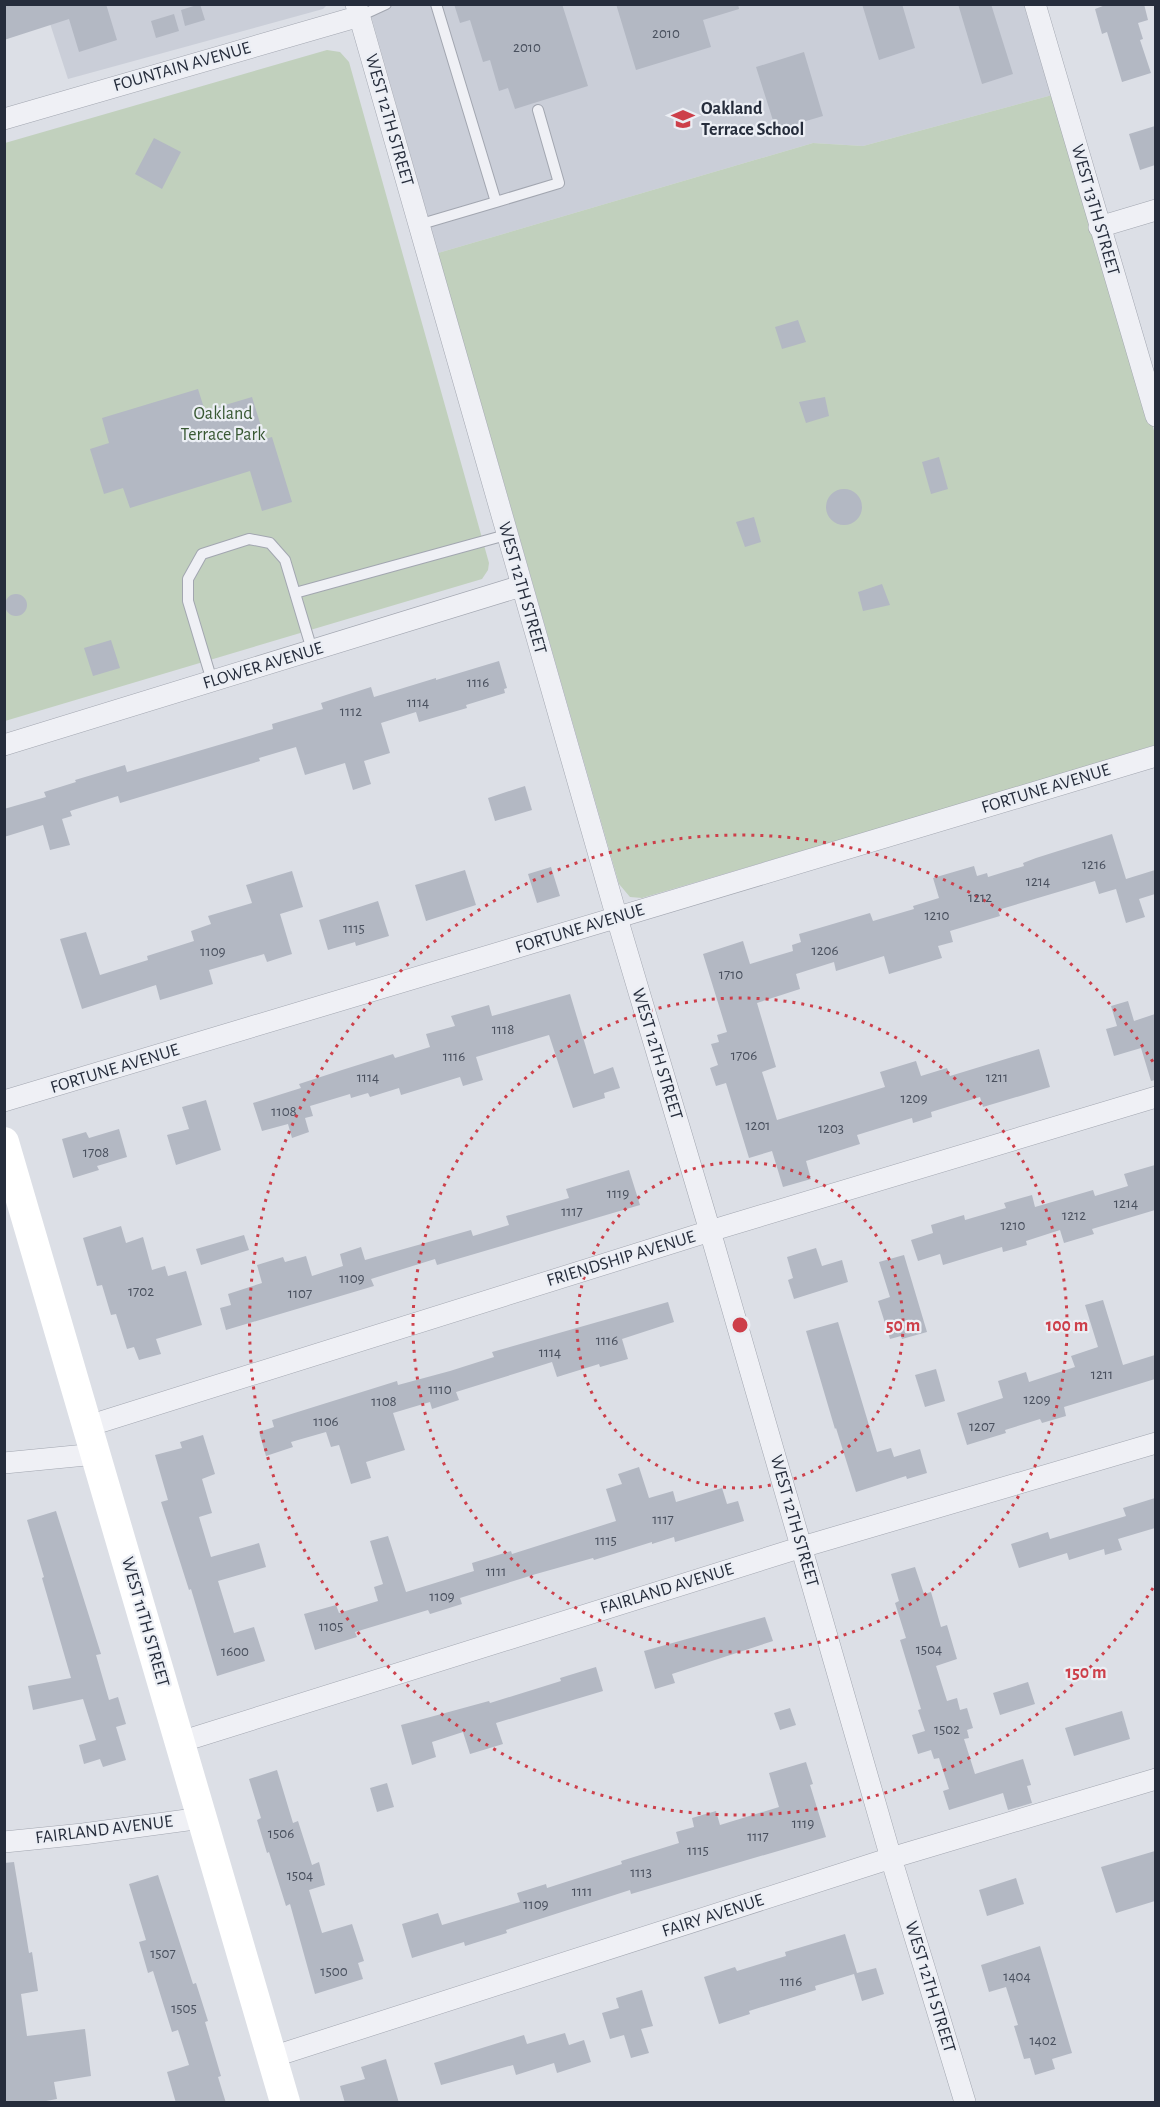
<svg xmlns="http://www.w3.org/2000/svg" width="1160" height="2107" font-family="'Alegreya Sans',sans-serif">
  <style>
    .built { fill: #caced8 }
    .green { fill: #c1d0bd }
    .building { fill: #b3b8c3 }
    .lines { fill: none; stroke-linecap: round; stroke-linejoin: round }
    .lane-casing { stroke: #a2a6b0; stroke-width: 12 }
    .street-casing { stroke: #a2a6b0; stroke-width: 22 }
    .lane { stroke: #eff0f5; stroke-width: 10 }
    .street { stroke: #eff0f5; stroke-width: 21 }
    .secondary { stroke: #fff; stroke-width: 30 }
    .ring { fill: none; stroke: #cd3f4a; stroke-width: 3; stroke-dasharray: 3 6 }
    .labels { text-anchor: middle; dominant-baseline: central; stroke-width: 4.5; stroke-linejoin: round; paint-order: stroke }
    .number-label { font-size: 15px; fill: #49505e }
    .street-label { font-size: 18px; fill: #262d3c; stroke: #ebeef4 }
    .poi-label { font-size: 18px; font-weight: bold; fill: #262d3c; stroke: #ebeef4; text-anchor: start }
    .park-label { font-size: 18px; fill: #385833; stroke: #ebeef4 }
    .centre { fill: #cd3f4a; stroke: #ebeef4; stroke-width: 3 }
    .ring-label { font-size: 18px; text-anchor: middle; font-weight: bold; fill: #cd3f4a; stroke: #ebeef4; stroke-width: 4.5; stroke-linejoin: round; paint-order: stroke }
  </style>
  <rect width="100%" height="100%" fill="#dcdfe6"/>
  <path class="built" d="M44 5H327L323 9 68 79Z
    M368 5H1029L1056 94 863 146 813 143 438 253Z"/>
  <path class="green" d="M327 50 340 52 349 62 489 563 488 570 482 579 5 721V143Z
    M1056 94 1155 434V745L945 809 642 898 630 897 619 884 438 253 813 143 863 146Z"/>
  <path class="building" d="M4 4H106L117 40 79 52 69 19 4 40Z
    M200 4 205 20 185 26 181 10Z
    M454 4H562L588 86 515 109 508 88 499 91 490 60 483 62 470 20 460 23Z
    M616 4H738L739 9 703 20 711 47 636 70Z
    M862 4H902L915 48 879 60Z
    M958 4H991L1013 74 982 84Z
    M1108 4H1144L1148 20 1138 23 1143 39 1140 40 1151 73 1122 82 1107 32 1102 34 1095 9Z
    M174 14 179 31 156 38 151 21Z
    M804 52 823 116 776 130 756 67Z
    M1155 126V165L1140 170 1129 134Z
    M154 138 181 152 162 189 135 174Z
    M798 320 806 342 782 349 775 327Z
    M198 389 205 411 252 397 265 439 272 437 292 502 262 511 250 471 130 508 123 488 104 494 90 449 109 443 102 418Z
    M825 397 829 416 806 423 799 402Z
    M939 457 948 489 931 494 922 462Z
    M826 507a18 18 0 1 1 36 0a18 18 0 1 1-36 0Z
    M754 517 761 542 745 547 736 522Z
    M882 584 890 605 863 611 858 592Z
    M5 605a11 11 0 1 1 22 0a11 11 0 1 1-22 0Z
    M111 640 120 668 93 676 84 648Z
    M499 661 507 688 504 689 505 693 466 705 467 708 419 722 416 712 381 723 390 753 364 761 371 784 353 790 345 763 305 775 296 747 259 758 260 761 120 803 118 796 70 811 72 816 62 819 70 845 50 850 43 825 4 837V809L46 797 44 792 76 782 75 780 125 765 127 772 273 729 272 724 323 709 321 703 371 687 374 697 436 678V680Z
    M525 786 532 810 495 821 488 798Z
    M1112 834 1126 879 1155 870V894L1139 899 1145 917 1126 923 1116 889 1099 894 1095 881 998 910 1000 916 950 931 953 942 938 946 942 958 889 974 884 956 836 971 834 962 796 974 800 989 757 1003 776 1067 762 1072 777 1120 885 1087 880 1072 916 1061 921 1076 947 1068 950 1076 1039 1049 1050 1087 983 1107 980 1097 931 1112 932 1117 913 1123 912 1118 857 1135 860 1144 806 1161 811 1179 783 1187 772 1151 749 1158 726 1083 716 1086 710 1068 718 1065 711 1044 719 1042 717 1035 727 1032 703 954 743 941 750 964 793 951 792 945 801 942 799 934 870 913 873 921 914 909 913 906 939 898 933 878 974 866 977 876 987 873 988 877 1024 866 1023 863 1036 858Z
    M551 867 560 896 537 903 528 874Z
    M465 870 476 905 426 921 415 885Z
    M292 871 303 907 280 914 292 954 267 962 264 954 209 970 213 984 160 1000 156 985 82 1009 60 939 86 932 100 975 148 960 147 956 194 941 191 931 211 924 208 916 252 903 246 885Z
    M378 901 389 936 356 946 355 942 328 950 319 920Z
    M570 994 594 1074 613 1067 620 1088 604 1093 605 1098 573 1108 549 1035 476 1057 483 1080 463 1086 460 1077 401 1095 399 1088 370 1097 368 1093 351 1098 350 1094 310 1106 313 1116 305 1118 309 1132 292 1138 288 1124 262 1131 253 1103 301 1088 299 1084 342 1070 393 1054 395 1058 430 1047 426 1034 455 1026 451 1016 489 1005 492 1016Z
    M1128 1001 1134 1021 1155 1014V1080L1151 1081 1141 1048 1114 1056 1106 1029 1117 1026 1111 1006Z
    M206 1100 221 1150 176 1165 167 1135 189 1129 182 1107Z
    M119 1129 127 1157 97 1166 99 1170 73 1178 62 1139 86 1132 89 1138Z
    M1155 1165V1210L1092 1229 1094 1234 1064 1243 1060 1230 1026 1241 1027 1245 1003 1252 1002 1247 943 1265 940 1254 918 1261 911 1240 933 1233 931 1225 964 1215 965 1220 1006 1208 1004 1203 1032 1195 1035 1207 1093 1190 1095 1196 1128 1186 1124 1174Z
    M629 1170 640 1205 437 1265 435 1259 371 1279 374 1286 226 1330 220 1308 231 1305 228 1294 262 1283 257 1265 283 1257 285 1262 306 1256 312 1276 343 1266 340 1254 361 1247 365 1260 471 1230 473 1236 509 1225 506 1216 569 1198 566 1189Z
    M121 1226 126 1243 143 1237 152 1270 165 1266 168 1276 186 1271 202 1325 156 1339 161 1354 139 1360 134 1347 127 1349 116 1314 111 1315 102 1285 97 1286 83 1238Z
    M244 1235 249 1250 201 1265 196 1249Z
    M816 1248 822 1266 842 1260 848 1282 794 1299 788 1280 793 1278 787 1257Z
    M904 1255 927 1332 902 1339 901 1336 890 1339 878 1301 890 1297 879 1262Z
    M1103 1300 1123 1365 1155 1355V1379L1064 1407 1066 1416 1042 1423 1040 1419 1005 1430 1006 1433 967 1445 957 1413 1003 1398 998 1381 1026 1372 1029 1382 1075 1367 1071 1356 1098 1347 1085 1305Z
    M668 1302 674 1322 622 1339 628 1359 600 1367 599 1364 557 1377 552 1362 456 1392 459 1400 432 1409 430 1402 393 1413 405 1450 366 1462 371 1478 351 1484 339 1445 331 1447 326 1432 291 1442 293 1447 266 1456 259 1432 274 1427 272 1420 397 1381 398 1385 450 1371 494 1357 492 1352Z
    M838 1322 877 1452 891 1448 894 1457 920 1449 927 1473 907 1479 906 1476 856 1492 836 1428 835 1429 806 1331Z
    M936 1369 945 1401 925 1407 915 1375Z
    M203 1435 215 1474 202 1479 212 1513 199 1517 211 1557 259 1543 266 1567 218 1581 234 1633 254 1627 265 1661 217 1676 191 1589 189 1590 161 1502 168 1500 155 1455 182 1448 180 1442Z
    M639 1467 649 1498 673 1491 676 1502 722 1488 727 1504 738 1501 744 1521 675 1542 674 1537 652 1544V1542L594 1560 593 1558 536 1574 460 1598 462 1604 430 1614 428 1610 355 1632 357 1637 315 1650 304 1614 336 1605 339 1613 378 1601 374 1587 383 1584 370 1541 388 1536 406 1592 474 1571 472 1563 511 1551 512 1554 616 1521 606 1489 622 1484 618 1474Z
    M1155 1498V1528L1118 1539 1122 1550 1105 1555 1104 1549 1069 1560 1067 1553 1019 1568 1011 1544 1048 1532 1050 1539 1126 1516 1123 1508Z
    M56 1511 101 1654 96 1655 109 1700 118 1697 126 1724 116 1727 126 1760 103 1767 100 1759 84 1764 79 1745 96 1740 83 1699 33 1710 28 1686 71 1678 42 1578 44 1577 27 1520Z
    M915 1567 924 1594 931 1592 941 1627 947 1625 957 1659 936 1666 947 1701 957 1698 960 1710 967 1708 973 1728 967 1730 969 1738 964 1739 975 1774 1023 1759 1031 1785 1027 1786 1032 1803 1008 1810 1003 1793 949 1810 943 1791 949 1789 939 1758 934 1759 931 1750 918 1754 912 1735 925 1731 918 1710 921 1709 900 1640 906 1638 895 1603 899 1601 891 1574Z
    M765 1617 773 1641 672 1674 675 1683 655 1689 644 1651Z
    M596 1667 603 1691 496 1723 503 1744 470 1754 463 1732 432 1742 436 1757 412 1765 401 1725 489 1701 490 1703 561 1681 560 1678Z
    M1028 1682 1035 1704 1000 1715 993 1693Z
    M790 1708 796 1725 780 1730 774 1713Z
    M1122 1711 1130 1739 1074 1756 1065 1728Z
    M806 1762 813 1784 810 1785 826 1837 631 1894 630 1890 506 1930 507 1933 465 1946 464 1942 412 1958 402 1924 438 1913 442 1925 520 1902 517 1893 546 1884 547 1888 622 1864 621 1861 679 1843 676 1832 694 1827 692 1818 716 1811 720 1825 779 1807 769 1773Z
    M277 1770 293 1823 298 1821 312 1865 319 1862 325 1885 309 1890 322 1933 352 1924 364 1961 358 1963 363 1979 315 1994 290 1904 286 1906 269 1852 267 1853 257 1820 261 1818 249 1779Z
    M387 1783 394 1807 377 1812 370 1788Z
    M1155 1851V1901L1116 1913 1101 1867Z
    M14 1862 29 1953 32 1952 38 1991 21 1994 27 2036 85 2029 91 2076 54 2082 57 2099 35 2103H4V1863Z
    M158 1875 193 1984 196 1983 208 2021 205 2022 221 2076 218 2077 226 2103H176L167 2072 189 2065 178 2030 172 2032 153 1971 148 1973 139 1942 146 1940 129 1884Z
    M1016 1878 1024 1904 987 1916 979 1890Z
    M845 1934 857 1973 876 1968 884 1994 862 2001 854 1974 815 1986 816 1990 749 2011 750 2014 719 2024 704 1977 735 1967 737 1971 786 1956 785 1952Z
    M1040 1946 1072 2053 1052 2059 1055 2069 1035 2075 1030 2058 1024 2059 1014 2026 1018 2025 1006 1987 989 1992 981 1965Z
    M642 1990 653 2026 641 2029 649 2053 631 2058 624 2035 610 2039 602 2013 619 2008 616 1998Z
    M565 2033 569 2045 584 2040 591 2062 557 2073 554 2063 516 2075 513 2065 441 2085 434 2063 524 2035 527 2044Z
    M386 2059 399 2103H345L340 2086 365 2079 361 2067Z"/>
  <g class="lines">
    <g class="lane-casing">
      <path id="lane" d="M360 16 386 4
        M496 202 559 183 538 110
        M418 225 496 202 436 4
        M295 593 506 535
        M212 681 188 601V579L202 554 249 539 270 543 285 560 312 650"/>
    </g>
    <g class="street-casing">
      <path id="street" d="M356 4 617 918 710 1231 891 1858 965 2102
        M1035 4 1156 416
        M4 119 360 16
        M1099 227 1156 210
        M4 745 521 586
        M4 1101 1156 756
        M88 1426 710 1231 1156 1097
        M4 1463 96 1454
        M180 1742 802 1547 1156 1443
        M4 1842 83 1834 202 1818
        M272 2057 891 1858 1156 1779"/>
    </g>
    <use href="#lane" class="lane"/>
    <use href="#street" class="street"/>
    <path class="secondary" d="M4 1142 285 2102"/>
  </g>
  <g class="ring">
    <circle cx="740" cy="1325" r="163"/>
    <circle cx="740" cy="1325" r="327"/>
    <path d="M1153 1588A490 490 0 1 1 1153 1062"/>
  </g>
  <defs>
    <g id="school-bare" transform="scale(1.8)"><path d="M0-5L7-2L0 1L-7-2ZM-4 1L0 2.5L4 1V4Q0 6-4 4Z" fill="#cd3f4a" stroke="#ebeef4" stroke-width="2.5" paint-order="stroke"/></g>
  </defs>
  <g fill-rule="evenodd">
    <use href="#school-bare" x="683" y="119"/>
  </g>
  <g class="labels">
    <g class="number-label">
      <text x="666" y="33">2010</text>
      <text x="527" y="47">2010</text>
      <text x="478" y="682">1116</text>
      <text x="418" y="702">1114</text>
      <text x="351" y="711">1112</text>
      <text x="1094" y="864">1216</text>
      <text x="1038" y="881">1214</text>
      <text x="980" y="897">1212</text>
      <text x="937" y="915">1210</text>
      <text x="354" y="928">1115</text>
      <text x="825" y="950">1206</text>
      <text x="213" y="951">1109</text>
      <text x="731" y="974">1710</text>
      <text x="503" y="1029">1118</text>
      <text x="744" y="1055">1706</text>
      <text x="454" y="1056">1116</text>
      <text x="368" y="1077">1114</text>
      <text x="997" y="1077">1211</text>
      <text x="914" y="1098">1209</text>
      <text x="284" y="1111">1108</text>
      <text x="758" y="1125">1201</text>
      <text x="831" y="1128">1203</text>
      <text x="96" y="1152">1708</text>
      <text x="618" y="1193">1119</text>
      <text x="1126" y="1203">1214</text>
      <text x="572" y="1211">1117</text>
      <text x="1074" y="1215">1212</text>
      <text x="1013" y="1225">1210</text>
      <text x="352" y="1278">1109</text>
      <text x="141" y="1291">1702</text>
      <text x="300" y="1293">1107</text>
      <text x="607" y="1340">1116</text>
      <text x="550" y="1352">1114</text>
      <text x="1102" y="1374">1211</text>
      <text x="440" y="1389">1110</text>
      <text x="1037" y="1399">1209</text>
      <text x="384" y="1401">1108</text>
      <text x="326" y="1421">1106</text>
      <text x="982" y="1426">1207</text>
      <text x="663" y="1519">1117</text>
      <text x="606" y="1540">1115</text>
      <text x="496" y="1571">1111</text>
      <text x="442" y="1596">1109</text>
      <text x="331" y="1626">1105</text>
      <text x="929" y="1649">1504</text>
      <text x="235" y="1651">1600</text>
      <text x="947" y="1729">1502</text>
      <text x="803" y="1823">1119</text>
      <text x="281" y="1833">1506</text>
      <text x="758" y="1836">1117</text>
      <text x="698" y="1850">1115</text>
      <text x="641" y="1872">1113</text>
      <text x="300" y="1875">1504</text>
      <text x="582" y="1891">1111</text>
      <text x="536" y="1904">1109</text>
      <text x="163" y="1953">1507</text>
      <text x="334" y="1971">1500</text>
      <text x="1017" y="1976">1404</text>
      <text x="791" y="1981">1116</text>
      <text x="184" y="2008">1505</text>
      <text x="1043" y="2040">1402</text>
    </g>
    <g class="street-label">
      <text transform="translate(182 67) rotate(-16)">FOUNTAIN AVENUE</text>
      <text transform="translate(389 120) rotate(74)">WEST 12TH STREET</text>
      <text transform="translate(1095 210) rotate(74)">WEST 13TH STREET</text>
      <text transform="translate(522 588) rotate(74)">WEST 12TH STREET</text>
      <text transform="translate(263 666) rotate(-17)">FLOWER AVENUE</text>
      <text transform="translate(1046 789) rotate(-17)">FORTUNE AVENUE</text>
      <text transform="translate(580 929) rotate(-17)">FORTUNE AVENUE</text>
      <text transform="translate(657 1054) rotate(73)">WEST 12TH STREET</text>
      <text transform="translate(115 1069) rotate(-17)">FORTUNE AVENUE</text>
      <text transform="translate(621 1259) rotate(-17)">FRIENDSHIP AVENUE</text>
      <text transform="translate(794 1521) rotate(74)">WEST 12TH STREET</text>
      <text transform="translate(667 1589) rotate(-17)">FAIRLAND AVENUE</text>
      <text transform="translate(145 1622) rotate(74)">WEST 11TH STREET</text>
      <text transform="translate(104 1830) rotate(-7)">FAIRLAND AVENUE</text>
      <text transform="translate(713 1916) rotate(-18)">FAIRY AVENUE</text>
      <text transform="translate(930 1987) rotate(73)">WEST 12TH STREET</text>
    </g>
    <g class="poi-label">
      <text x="701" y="109">Oakland<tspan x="701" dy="21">Terrace School</tspan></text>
    </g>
    <g class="park-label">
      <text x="223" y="414">Oakland<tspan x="223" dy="21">Terrace Park</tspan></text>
    </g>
  </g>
  <circle cx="740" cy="1325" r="9" class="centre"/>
  <g class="ring-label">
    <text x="903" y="1331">50 m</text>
    <text x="1067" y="1331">100 m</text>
    <text x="1086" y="1678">150 m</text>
  </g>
  <rect width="1160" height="2107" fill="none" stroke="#262d3c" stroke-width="12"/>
</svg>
